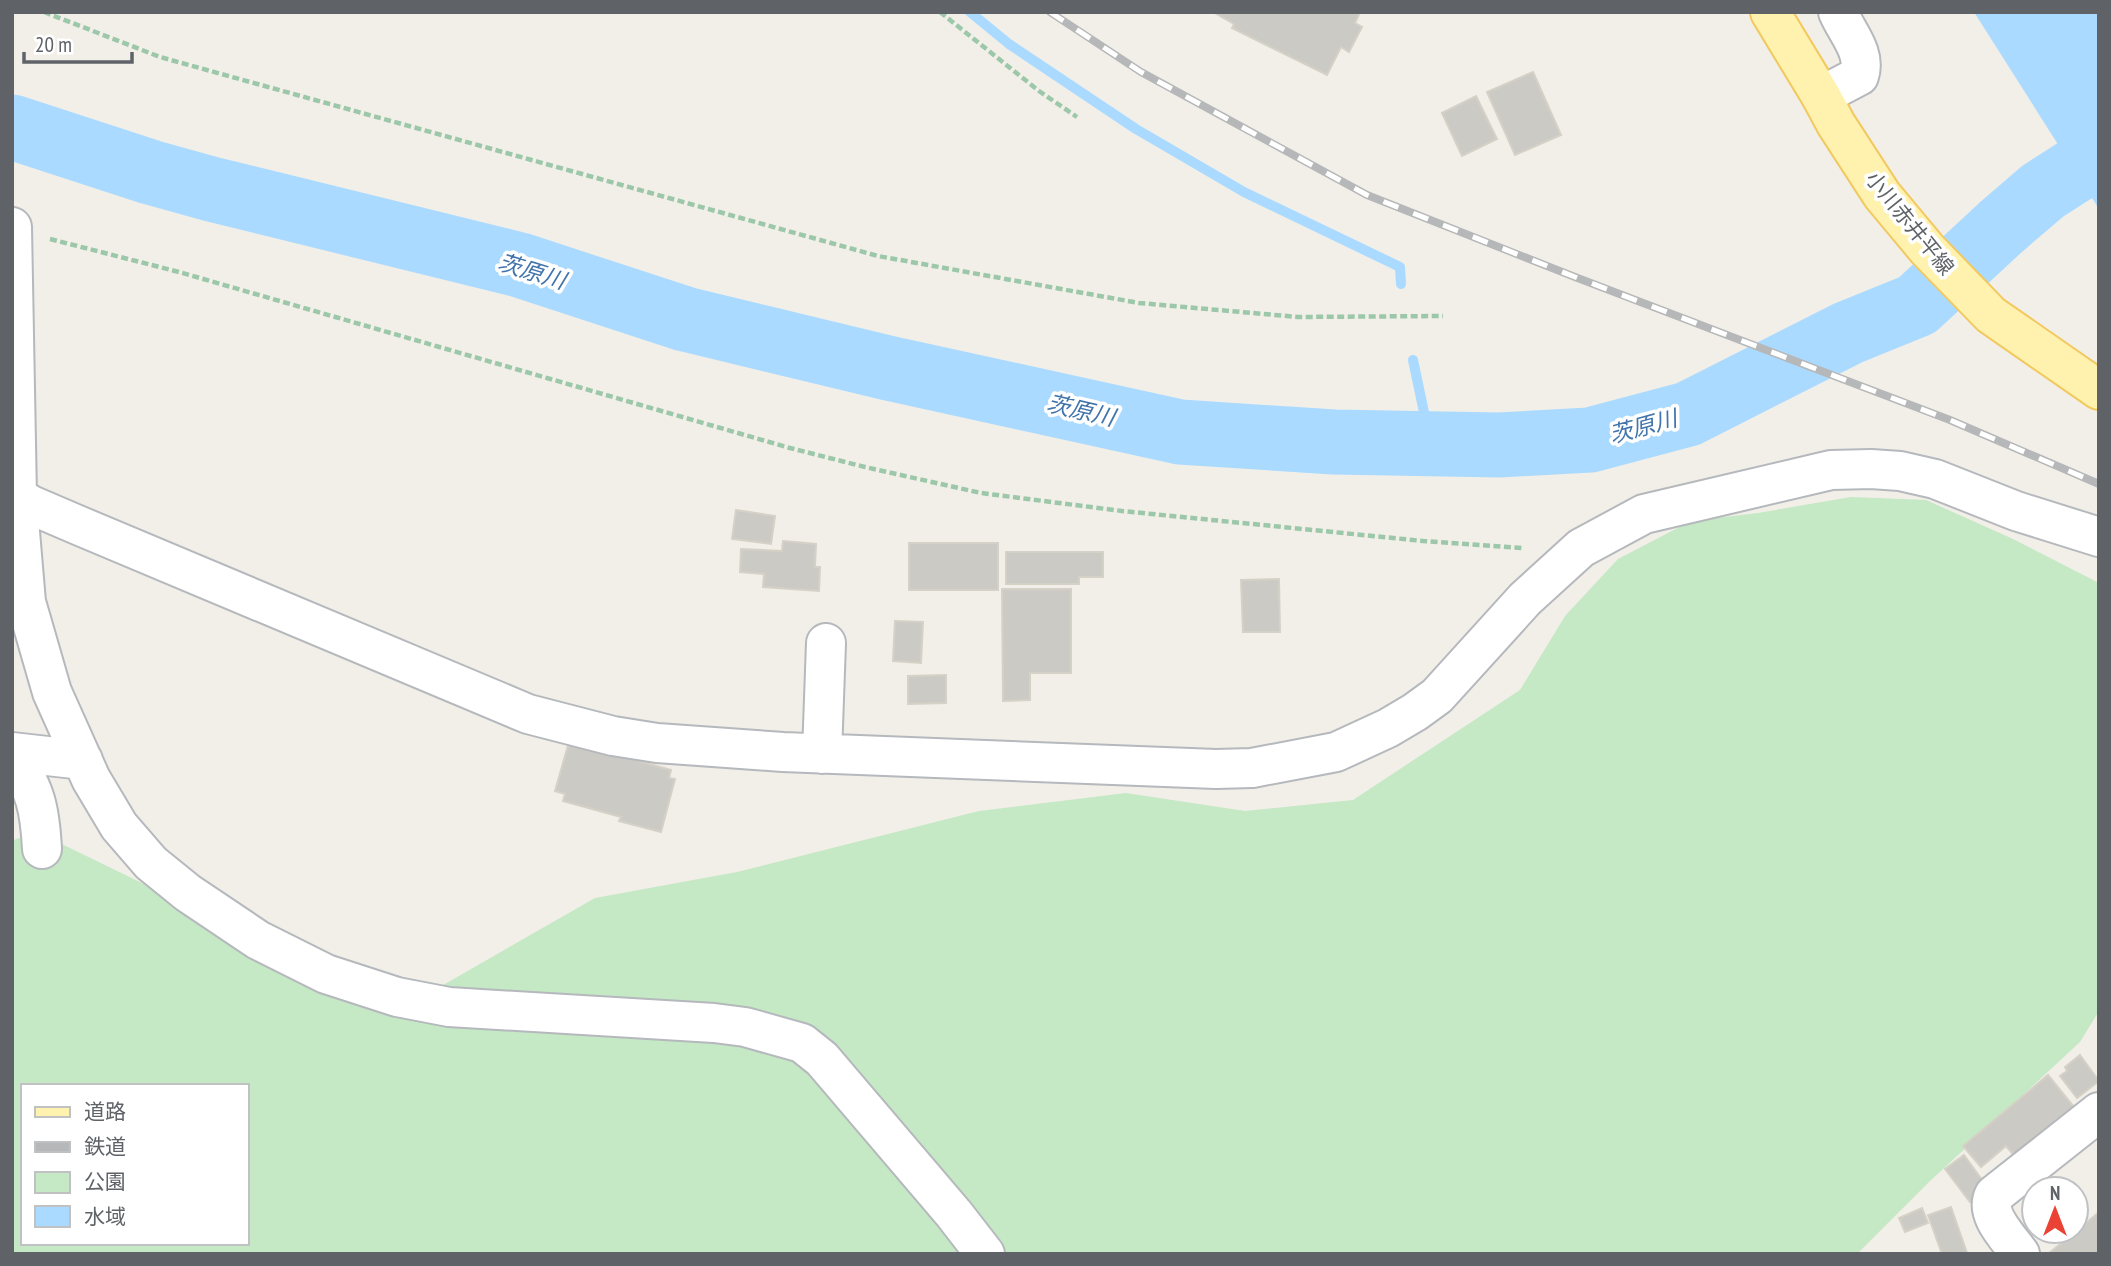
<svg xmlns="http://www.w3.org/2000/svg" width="2111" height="1266" font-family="'PT Sans Narrow','Noto Sans JP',sans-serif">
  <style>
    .green { fill: #c5e8c5; fill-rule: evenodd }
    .water { fill: #aadaff }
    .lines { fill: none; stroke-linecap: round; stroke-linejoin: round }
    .stream { stroke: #aadaff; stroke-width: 10 }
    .river { stroke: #aadaff; stroke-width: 65 }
    .building { fill: #cccac5; stroke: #d6d1c6; stroke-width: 2 }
    .minor-casing { stroke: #b5b8bc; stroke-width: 42 }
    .major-casing { stroke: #f2c960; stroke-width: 42 }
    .path { stroke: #9cc7a9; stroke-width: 4.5; stroke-dasharray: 7 3.5; stroke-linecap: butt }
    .minor { stroke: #fff; stroke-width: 38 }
    .major { stroke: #fff2af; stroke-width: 38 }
    .rail-casing { stroke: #b6b7b8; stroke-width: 8 }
    .rail { stroke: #fff; stroke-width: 5; stroke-dasharray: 16; stroke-linecap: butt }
    .labels { text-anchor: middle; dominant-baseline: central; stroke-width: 7; stroke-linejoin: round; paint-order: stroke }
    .street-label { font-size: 21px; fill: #5f6368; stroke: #fff }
    .water-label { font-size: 23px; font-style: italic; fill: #4174aa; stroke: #fff }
  </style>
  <rect width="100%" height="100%" fill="#f1efe8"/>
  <path class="green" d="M1851 497 1926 500 2013 539 2099 583V1011L2080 1042 1929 1182 1857 1254H12V841L35 831 146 885 389 1016 595 898 737 872 979 811 1126 793 1245 811 1353 800 1520 690 1565 616 1618 559 1691 521 1758 513ZM23 1086H247V1243H23Z"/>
  <path class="water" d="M1974 12H2099V209Z"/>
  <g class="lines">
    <path class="stream" d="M970 12 1009 44 1136 129 1244 192 1400 267 1401 284
      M1413 360 1425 417 1499 445"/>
    <path class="river" d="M12 127 150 172 211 189 520 265 685 319 888 368 1180 432 1334 442 1499 445 1590 440 1688 414 1848 333 1917 305 2000 228 2043 191 2082 166 2099 149"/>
  </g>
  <path class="building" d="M1213 12H1360L1355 23 1362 27 1349 52 1341 47 1327 75 1232 28 1234 24Z
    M1533 72 1561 135 1515 155 1487 92Z
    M1476 96 1497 139 1462 156 1442 113Z
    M736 510 775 516 771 544 732 539Z
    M783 541 816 544 815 567H820L819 591 763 587 764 574 740 572 741 549 782 551Z
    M909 543H998V590H909Z
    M1006 552H1103V577H1079V584H1006Z
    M1279 579 1280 632H1243L1241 580Z
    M1002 589H1071V673H1030V700L1003 701Z
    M895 621 923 622 921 663 893 661Z
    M946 675V703L908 704V676Z
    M569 742 671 770 669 778 675 779 661 832 619 821 621 817 563 801 565 794 555 791Z
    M2080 1055 2099 1081 2077 1098 2060 1076 2067 1071 2065 1067Z
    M2048 1075 2083 1118 2024 1167 2006 1146 1981 1167 1963 1146Z
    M1964 1155 1988 1188 1970 1202 1945 1169Z
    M1951 1207 1967 1253 1964 1254H1942L1928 1215Z
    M1922 1208 1928 1223 1905 1232 1899 1218Z
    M2099 1212V1254H2048L2076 1231Z"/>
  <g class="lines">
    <g class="minor-casing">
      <path id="minor" d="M1821 96 1859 76C1867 53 1847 33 1838 12
        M12 227 17 497 26 602 52 692 91 779 119 826 151 863 188 893 258 940 326 974 397 997 449 1007 714 1023 745 1027 802 1043 822 1059 954 1214 985 1254
        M12 494 31 505 80 526 528 714 613 736 657 743 783 752 1216 769 1252 768 1336 752 1388 728 1415 712 1437 696 1525 599 1581 548 1644 514 1831 470 1871 469 1900 471 1935 479 2016 511 2099 537
        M12 752 83 760
        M822 754 826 643
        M12 757C36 788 40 811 42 849
        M2020 1254C2009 1238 1984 1215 1994 1195L2099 1112"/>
    </g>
    <g class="major-casing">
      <path id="major" d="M1770 12 1821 96 1836 124 1882 195 1927 249 1991 315 2099 390"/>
    </g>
    <path class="path" d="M44 12 160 57 878 256 1139 303 1298 317 1443 316
      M940 12 1039 91 1077 117
      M50 239 179 272 790 448 865 467 981 493 1122 511 1423 541 1523 548"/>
    <use href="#minor" class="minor"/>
    <use href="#major" class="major"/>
    <g class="rail-casing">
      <path id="rail" d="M1050 12 1141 72 1367 195 1575 277 1950 420 2099 484"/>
    </g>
    <use href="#rail" class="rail"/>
  </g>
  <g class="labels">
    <g class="street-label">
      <text transform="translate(1910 223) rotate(51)">小川赤井平線</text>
    </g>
    <g class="water-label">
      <text transform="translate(532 271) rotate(17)">茨原川</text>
      <text transform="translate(1081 410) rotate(13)">茨原川</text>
      <text transform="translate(1643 426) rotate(-15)">茨原川</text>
    </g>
  </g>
  <rect width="2111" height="1266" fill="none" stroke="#5f6368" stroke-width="28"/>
  <rect x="21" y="1084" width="228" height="161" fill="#ffffff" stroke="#bfc1c3" stroke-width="2"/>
  <rect x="35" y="1107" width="35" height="10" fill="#fff2af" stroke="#bfc1c3" stroke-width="2"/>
  <text x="84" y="1119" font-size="21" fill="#5f6368">道路</text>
  <rect x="35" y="1142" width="35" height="10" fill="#b6b7b8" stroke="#bfc1c3" stroke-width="2"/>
  <text x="84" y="1154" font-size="21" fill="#5f6368">鉄道</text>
  <rect x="35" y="1172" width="35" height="21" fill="#c5e8c5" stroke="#bfc1c3" stroke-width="2"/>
  <text x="84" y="1189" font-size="21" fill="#5f6368">公園</text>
  <rect x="35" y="1206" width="35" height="21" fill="#aadaff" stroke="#bfc1c3" stroke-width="2"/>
  <text x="84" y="1224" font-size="21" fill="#5f6368">水域</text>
  <g transform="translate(2055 1210)"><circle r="33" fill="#ffffff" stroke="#bfc1c3" stroke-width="2"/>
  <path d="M0-5L12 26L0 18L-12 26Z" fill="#ea4335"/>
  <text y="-10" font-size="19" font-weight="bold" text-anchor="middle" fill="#5f6368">N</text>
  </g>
  <path d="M24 52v10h108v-10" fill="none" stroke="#5f6368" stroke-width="3.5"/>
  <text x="35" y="52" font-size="21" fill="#5f6368" stroke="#ffffff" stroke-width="5" paint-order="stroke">20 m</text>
</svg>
